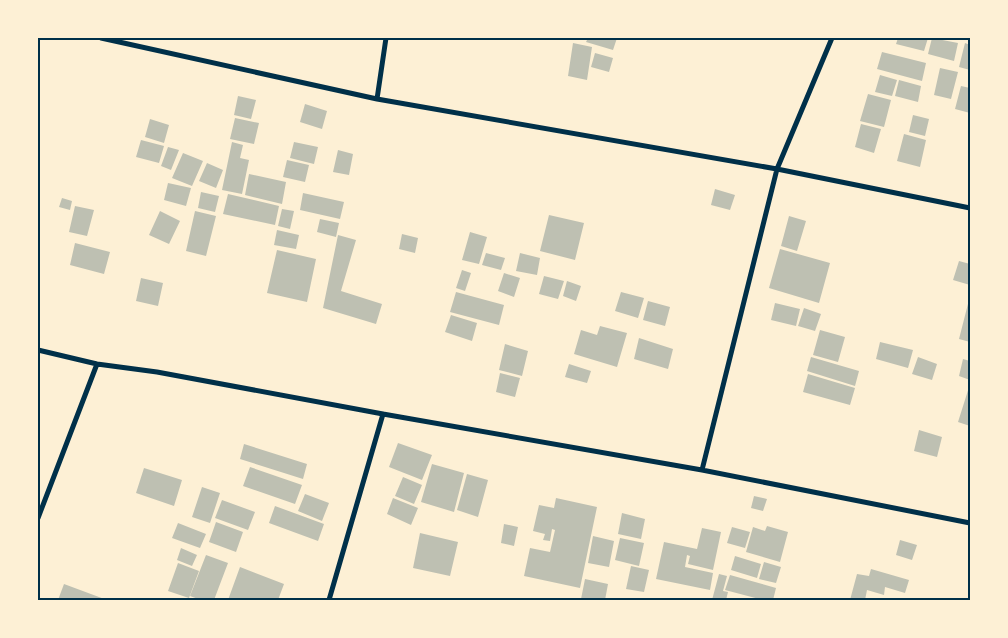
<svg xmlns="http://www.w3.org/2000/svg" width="1008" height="638" font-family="'Asap Condensed',sans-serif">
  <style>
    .building { fill: #bec0b2 }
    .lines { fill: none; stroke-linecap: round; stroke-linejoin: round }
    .minor { stroke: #003049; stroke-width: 5 }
    .neatline { fill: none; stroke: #003049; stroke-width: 2 }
  </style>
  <rect width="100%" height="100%" fill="#fdf0d5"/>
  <path class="building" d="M588 38H617L613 50 586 42Z
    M898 38H928L924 51 896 44Z
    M932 38 958 43 954 61 928 54Z
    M573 43 592 47 587 80 568 76Z
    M965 43 970 45V70L959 67Z
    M882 52 926 63 922 81 877 69Z
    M595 53 613 58 609 72 591 67Z
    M940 68 958 72 951 99 934 95Z
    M880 75 897 80 892 96 875 92Z
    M899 80 921 86 918 102 895 96Z
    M961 86 970 88V113L955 109Z
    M868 94 891 100 884 127 860 121Z
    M238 96 256 100 251 119 234 115Z
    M305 104 327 111 322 129 300 122Z
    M913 115 929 119 925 136 909 132Z
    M235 118 259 123 254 144 230 139Z
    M150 119 169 125 164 143 145 137Z
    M861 124 881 129 874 153 855 147Z
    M904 134 926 140 920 167 897 161Z
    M141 140 164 146 159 163 136 157Z
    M232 142 243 145 240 158 249 160 242 194 222 190Z
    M294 142 318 147 314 164 290 158Z
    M168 147 179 150 171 170 161 166Z
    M338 150 353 154 349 175 333 172Z
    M183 153 203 161 192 186 172 178Z
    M287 160 309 165 305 182 283 177Z
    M207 163 223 170 216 188 199 181Z
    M249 174 286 182 282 204 245 195Z
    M168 183 191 188 186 206 164 200Z
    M715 189 735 195 730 210 711 205Z
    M201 192 219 196 215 212 198 208Z
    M303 193 344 202 340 219 300 210Z
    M228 194 279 206 275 225 223 214Z
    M62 198 72 201 70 210 59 207Z
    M75 206 94 210 87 236 69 232Z
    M282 209 294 211 290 229 278 226Z
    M160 211 180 221 169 244 149 235Z
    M195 211 216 216 206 256 186 251Z
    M549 215 584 223 575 260 540 251Z
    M789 216 806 221 797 251 781 246Z
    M320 219 339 223 336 237 317 232Z
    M277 230 299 235 296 249 274 245Z
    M470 232 487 237 479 264 462 260Z
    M402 234 418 238 415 253 399 249Z
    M338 235 356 240 341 291 382 304 376 324 323 308Z
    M75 243 110 252 104 274 70 265Z
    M780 249 830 263 819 303 769 288Z
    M277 250 316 259 307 302 267 293Z
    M486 253 505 258 501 270 482 265Z
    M520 253 540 258 537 275 516 271Z
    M959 261 970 264V285L953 280Z
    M462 270 471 273 465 291 456 288Z
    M504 273 520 278 514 297 498 291Z
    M544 276 564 281 558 299 539 294Z
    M141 278 163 283 158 306 136 301Z
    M567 281 581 286 576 301 563 296Z
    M456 292 504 305 499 325 450 312Z
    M621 292 644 298 638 318 615 311Z
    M970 296V342L959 339Z
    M648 301 670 307 665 326 643 320Z
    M775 303 800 309 796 326 771 320Z
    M804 308 821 314 815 331 798 326Z
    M451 315 477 323 472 341 445 332Z
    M600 326 627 333 617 367 574 354 581 330 597 335Z
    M820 330 845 337 838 362 813 355Z
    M639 338 673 349 668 369 634 359Z
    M880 342 913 350 908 368 876 359Z
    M505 344 528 351 522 376 499 370Z
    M811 357 859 371 855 386 807 371Z
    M918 357 937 364 932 380 912 374Z
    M963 359 970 361V380L959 376Z
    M569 364 591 371 587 383 565 377Z
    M500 373 520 378 515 397 496 392Z
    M808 374 855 388 850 405 803 392Z
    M970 384V426L958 422Z
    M919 430 942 437 937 457 914 451Z
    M398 443 432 455 422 480 389 467Z
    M244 444 307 464 303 479 240 459Z
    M432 464 464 473 454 512 421 502Z
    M250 467 302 485 295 504 243 486Z
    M144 468 182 480 174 506 136 493Z
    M467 474 488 480 478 517 457 510Z
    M403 477 422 485 414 504 395 496Z
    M202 487 220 493 210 523 192 517Z
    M305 494 329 503 322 521 298 511Z
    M754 496 767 499 763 511 751 508Z
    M393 498 418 508 411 525 387 514Z
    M556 498 597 507 580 588 524 576 530 548 550 552 555 530 552 529 550 541 543 540 545 534 533 531 539 505 554 508Z
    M222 500 255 512 248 530 215 518Z
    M275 506 324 524 318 541 269 523Z
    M622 513 645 519 641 539 618 534Z
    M216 522 243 532 236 552 209 542Z
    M178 523 206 534 200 548 172 538Z
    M504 524 518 527 514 546 501 543Z
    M767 526 788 532 780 562 746 552 753 527 765 531Z
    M732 527 750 532 745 548 727 543Z
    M702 528 721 532 713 570 688 564 690 556 687 555 685 567 713 573 710 590 656 579 664 542 697 549Z
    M420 533 458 542 450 576 413 568Z
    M593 536 614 541 609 567 588 563Z
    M620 538 644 543 639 566 615 560Z
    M900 540 917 545 912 560 896 555Z
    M181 548 197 555 192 566 177 560Z
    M206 555 228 563 214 600H201L190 596Z
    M735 556 761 564 757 578 731 570Z
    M764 562 781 567 776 583 759 579Z
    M178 563 199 571 189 598 168 591Z
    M631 566 649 570 644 592 626 589Z
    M240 567 284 584 278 600H228Z
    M871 569 909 580 905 593 885 587 884 595 867 590 865 600H850L857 574 869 576Z
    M719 574 727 576 723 591 728 592 726 600H712Z
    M730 575 776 588 773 600H763L725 590Z
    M585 579 608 584 605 600H587L581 599Z
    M64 584 107 600H58Z"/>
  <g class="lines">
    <path class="minor" d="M101 38 377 99 777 169 970 208
      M377 99 386 38
      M38 350 97 364 157 372 383 414 702 470 970 523
      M702 470 777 169 832 38
      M38 518 97 364
      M329 600 383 414"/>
  </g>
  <rect width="1008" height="638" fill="none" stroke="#fdf0d5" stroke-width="78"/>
  <rect x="39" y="39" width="930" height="560" class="neatline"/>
</svg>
